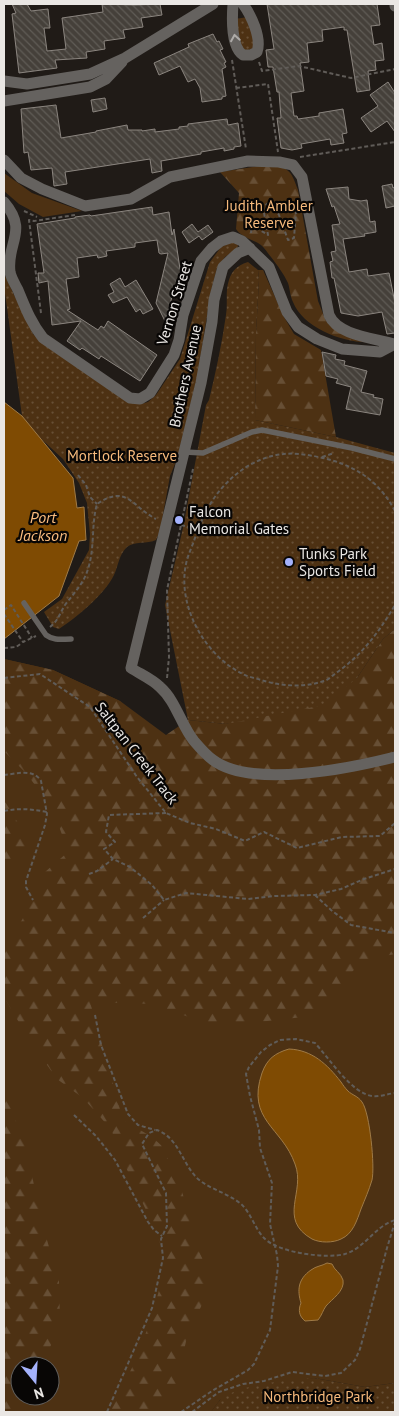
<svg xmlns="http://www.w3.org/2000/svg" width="399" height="1416" font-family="'PT Sans',sans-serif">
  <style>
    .grass { fill: #4d3113; fill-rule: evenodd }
    .forest { fill: url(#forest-firs) }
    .park { fill: url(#park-dots) }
    .water { fill: #7f4b03; stroke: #9f7a46 }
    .building { fill: url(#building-back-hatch); stroke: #8b857f }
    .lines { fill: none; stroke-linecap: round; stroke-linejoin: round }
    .path { stroke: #605c58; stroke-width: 2; stroke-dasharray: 4 2.5; stroke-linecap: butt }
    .lane { stroke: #65625f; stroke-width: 5.5 }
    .street { stroke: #65625f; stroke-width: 11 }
    .oneway { stroke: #aeaba8 }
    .poi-dot { fill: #a4b2fc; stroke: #080605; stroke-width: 2 }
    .labels { text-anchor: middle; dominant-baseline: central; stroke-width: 4.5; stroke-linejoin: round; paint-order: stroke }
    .park-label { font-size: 15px; fill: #f7ba7c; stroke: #080605 }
    .street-label { font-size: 15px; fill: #eae7e4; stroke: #080605 }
    .poi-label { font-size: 15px; fill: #eae7e4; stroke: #080605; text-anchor: start }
    .water-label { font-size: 16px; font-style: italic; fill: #fabc7f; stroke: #080605 }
  </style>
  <defs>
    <pattern id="forest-firs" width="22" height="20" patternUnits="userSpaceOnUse" patternTransform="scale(1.25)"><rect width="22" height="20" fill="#4d3113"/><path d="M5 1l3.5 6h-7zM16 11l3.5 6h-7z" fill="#674f35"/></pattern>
    <pattern id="park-dots" width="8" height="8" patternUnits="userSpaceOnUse" patternTransform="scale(1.25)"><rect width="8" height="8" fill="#4d3113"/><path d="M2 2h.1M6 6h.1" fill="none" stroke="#674f35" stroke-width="1.8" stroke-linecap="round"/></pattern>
    <pattern id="building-back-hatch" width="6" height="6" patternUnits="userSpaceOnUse" patternTransform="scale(1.25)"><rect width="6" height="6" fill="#45403a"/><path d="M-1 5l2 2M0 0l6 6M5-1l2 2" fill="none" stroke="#605c56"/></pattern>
  </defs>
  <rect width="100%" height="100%" fill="#201b17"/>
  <path class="grass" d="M4 173 32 193 82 211 43 217 19 204 4 191Z
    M4 659 53 670 120 701 160 752 395 795V1383L365 1387 314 1378 220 1400 211 1412H4ZM20 1366H50V1396H20Z"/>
  <path class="forest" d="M266 165C289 168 290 168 298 190L318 301 326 321 371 342C345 344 303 328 293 302 290 296 290 289 288 283 284 274 277 265 271 257 268 254 265 248 261 245 253 239 242 238 236 229L239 193 220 172Z
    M258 270H263L284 317 294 334 321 350 336 437 255 420 256 333 259 280Z
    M395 629V954L363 960 312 1016 215 1027 154 1004 90 1002 123 1120 152 1137 162 1146 182 1191 195 1242 206 1267 205 1298 187 1337 175 1390 163 1412H109L134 1364 152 1317 163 1275 165 1256 153 1225 122 1159 111 1129 83 1098 57 1079 30 1041 4 997 5 943 22 920 45 872 68 852 53 809 26 773 4 751V659L53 670 120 701 166 735 188 720 226 724 357 678 383 639Z
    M4 800 18 823 28 845 12 865 4 870Z
    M4 1088 27 1152 42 1223 59 1281 60 1324 42 1366H20V1396H28L18 1412H4Z"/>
  <path class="park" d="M248 17 257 47 243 52 235 19Z
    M232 242 238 245 237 249 225 257 217 268 211 291 197 378 177 459 170 476 160 531 156 540C147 544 134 541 127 547 119 554 118 567 114 575 105 594 77 617 59 629L53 627 44 612 62 599 89 550 90 534 87 503 79 483 63 459 38 436 22 416 4 286V274L33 334 53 351 136 404H141L148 402 156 395 180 359 210 262 221 247Z
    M248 262 258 270 259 280 256 333 255 420 336 437 395 453V629L383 639 357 678 324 705 226 724 188 720 165 605 183 528 206 405 209 400C216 371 222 343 226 315 228 303 225 291 229 280 232 270 238 265 248 262Z
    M314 1378 365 1387 395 1383V1412H211C214 1408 217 1403 221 1399 238 1384 291 1380 314 1378Z"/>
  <path class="water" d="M4 402 22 416 73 478 77 508 84 507 86 540 79 541 59 596 4 639Z
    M289 1049C312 1050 327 1064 341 1082 343 1085 345 1088 348 1091 352 1095 358 1096 362 1102 370 1113 375 1167 372 1180 369 1190 365 1199 361 1209 357 1220 353 1234 341 1239 333 1243 320 1243 312 1239 277 1219 306 1192 295 1164 282 1127 246 1120 262 1073 267 1059 275 1053 289 1049Z
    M327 1263 332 1264C334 1270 341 1273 343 1280 345 1291 332 1299 326 1306 323 1310 322 1315 318 1320L305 1321C299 1316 298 1310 301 1303 297 1290 298 1279 311 1270 316 1266 322 1266 327 1263Z"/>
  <path class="building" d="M12 4H27L31 11 48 9 50 28H44L47 51 66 49 62 18 103 12 102 4 135 5 160 4 162 15 141 18 143 27 123 30 125 38 104 41 105 49 86 52 87 58 55 60 57 68 19 73 12 14 16 13Z
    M267 4H377L380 25 371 26 374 45 382 43 384 60 375 61 376 70 368 71 370 90 357 92 347 30H344V27L322 30 323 41 307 43 309 62 300 63 304 91 291 93 294 116H297L298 119 319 116V113L343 109 347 133 342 134 344 143 331 145 330 139 301 144 302 148 292 150 281 148 277 118H281L279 92H277L273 67H268L266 50 274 49Z
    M213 34 217 42 219 41 223 49 220 50 226 62 224 63 226 67 222 69 226 96 222 97V99L202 102 200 88 195 79 188 82 180 66 159 75 154 63 189 47 188 44Z
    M388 82 395 93V132L387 121 371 132 361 118 378 106 370 95Z
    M105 98 107 109 93 112 91 100Z
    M56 105 61 138 96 132V131L127 125 128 130H142V131L155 129V132L179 129V127L188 126V124L227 119 228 125 238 123 241 146 234 147V149L224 151V148L201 152V154L161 161 162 171 152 173 150 159 65 172 67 184 54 186 52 168 31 170 28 152 24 153 21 109Z
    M392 184 393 188 395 187V206L386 208 382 186Z
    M348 187 349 199 361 201 367 200 370 222 375 221 376 232 364 234 365 236 343 239 349 272 367 269 368 276 389 273 395 303V333L387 334 382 312 358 316 341 313 334 278H332L330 262 333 261 331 252 336 251 332 225 340 224 334 206 332 207 326 189Z
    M152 207 153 215 169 212 172 235 174 229 180 269 182 270 175 298 172 297 165 321 156 303 168 253 161 254 159 253 157 240 135 243V247L106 251 107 256 98 258 97 255 77 258 79 277 66 279 70 309 67 310 98 330 101 326 104 328 108 321 157 355 140 381 101 356 99 359 82 348 80 350 67 341 81 321 52 325 48 281 39 283 38 273H44L37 224 75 218V217L90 215 91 216Z
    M192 224 198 232 208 225 213 232 202 240 199 236 189 243 182 232Z
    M120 278 125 287 136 280 153 309 143 314 140 309 136 312 127 297 113 303 108 295 114 292 110 284Z
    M322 352 336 355 335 359 345 361 344 365 367 371 361 392 374 395 373 397 383 399 380 415 346 409 351 387 336 383 338 379 326 376Z"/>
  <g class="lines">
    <path class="path" d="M232 60 246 149
      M259 62 262 71 299 66 351 78 395 69
      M236 88 268 84 278 152
      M300 157 395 142
      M24 211 37 217
      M251 233 252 225 268 235 263 207 270 202 279 215 288 240 294 238 296 211
      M41 313 29 220 34 221 75 215
      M322 457 334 453
      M78 475 86 485 90 497 97 504
      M395 511C375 473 342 459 300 454 268 451 241 466 221 489 209 503 202 519 196 535 193 545 188 554 186 564 177 606 205 656 243 674 248 677 255 678 261 680 280 686 304 688 324 681 328 680 332 676 336 673 362 655 379 632 395 605
      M181 525 198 529
      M4 610 11 605 32 638
      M4 614 23 642 36 636
      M50 627C58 621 60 613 65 605 74 593 84 583 88 569 95 548 91 525 97 504 127 484 131 506 156 519
      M4 648 16 647 22 643
      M4 678 40 674 90 707 137 777 166 813 190 823 216 829 245 841 264 832 297 848 342 837 380 836 395 823
      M167 678 169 657 167 590 193 469
      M4 775C16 774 33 768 41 781L47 814 45 825 26 881V887L33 900
      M4 811C19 808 32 809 47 812
      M166 813 109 815 106 832 115 842 104 849 113 859 130 867 152 885 164 900 186 893 248 899 275 896 315 895 341 889 364 879 395 869
      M89 874 97 871 113 859
      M315 895 331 910 351 925 395 933
      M143 918 164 900
      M95 1015 101 1045 128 1114 138 1125 155 1130
      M74 1115 96 1136 115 1160 148 1222 154 1230 162 1236
      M107 1412 152 1308 163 1258 161 1239 167 1226 166 1193 142 1144 149 1133 157 1130C179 1138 182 1164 198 1179 211 1190 228 1193 241 1204 251 1213 255 1229 264 1238 278 1253 327 1259 345 1254 365 1248 375 1226 395 1220
      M181 1412 212 1391 248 1370 254 1364 270 1330 278 1266 277 1255 270 1224 272 1183 260 1148 259 1130 250 1096 246 1074 249 1067 261 1052 270 1045 280 1040 296 1039 315 1043C329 1058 351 1093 372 1096 380 1097 387 1094 395 1093
      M192 1412 219 1392 243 1384 264 1381 292 1372 325 1376 341 1373 355 1360 360 1349 387 1248 395 1222"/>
    <path class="lane" d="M185 452 203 453 252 432 262 430 352 448 395 459
      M24 603 46 635C54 641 62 639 71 639"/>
    <path class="street" d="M233 4C232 17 231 47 243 55H251L257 52C262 38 251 15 243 4
      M395 4V6
      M4 81 27 84 90 74 125 58 213 4
      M4 101 90 87 106 79 122 62
      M4 160 21 178 42 189 85 206 131 199 170 177 248 161 279 162 293 165 302 177 329 315C338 336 375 338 394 344
      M4 202C29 231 6 243 10 272 11 278 15 284 18 290 25 307 31 323 43 338L130 398 140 399 150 393 174 355 179 340 183 315 201 261 212 248 221 241 233 237 242 241 269 267 287 312 298 327 317 339 342 349 380 352 395 344
      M250 248 238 253 223 267 214 300 212 322 201 383 131 668C140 674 152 679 160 687 176 701 181 725 194 741 200 748 206 755 213 760 252 789 351 768 395 757"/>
  </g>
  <defs><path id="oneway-chevron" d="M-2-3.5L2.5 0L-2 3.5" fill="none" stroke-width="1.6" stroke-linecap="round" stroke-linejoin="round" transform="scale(1.25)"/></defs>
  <use class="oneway" href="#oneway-chevron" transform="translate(235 38) rotate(-99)"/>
  <g class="poi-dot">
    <circle cx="179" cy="520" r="5"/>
    <circle cx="289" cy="562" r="5"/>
  </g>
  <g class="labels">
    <g class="park-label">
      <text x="269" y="205">Judith Ambler<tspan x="269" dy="17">Reserve</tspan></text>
      <text x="122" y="455">Mortlock Reserve</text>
      <text x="318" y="1396">Northbridge Park</text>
    </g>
    <g class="street-label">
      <text transform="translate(174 303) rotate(-73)">Vernon Street</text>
      <text transform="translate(185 376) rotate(-78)">Brothers Avenue</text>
      <text transform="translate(137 753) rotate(52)">Saltpan Creek Track</text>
    </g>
    <g class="poi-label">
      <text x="189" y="511">Falcon<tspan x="189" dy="17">Memorial Gates</tspan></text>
      <text x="299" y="553">Tunks Park<tspan x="299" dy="17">Sports Field</tspan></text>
    </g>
    <g class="water-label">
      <text x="43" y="517">Port<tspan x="43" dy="18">Jackson</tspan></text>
    </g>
  </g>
  <rect width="399" height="1416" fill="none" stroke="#eae7e4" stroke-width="10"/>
  <g transform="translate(35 1381) rotate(162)"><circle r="24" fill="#080605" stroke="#62605e"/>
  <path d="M0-4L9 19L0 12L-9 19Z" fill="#a4b2fc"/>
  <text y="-8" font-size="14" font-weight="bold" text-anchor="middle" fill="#eae7e4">N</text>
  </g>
</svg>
